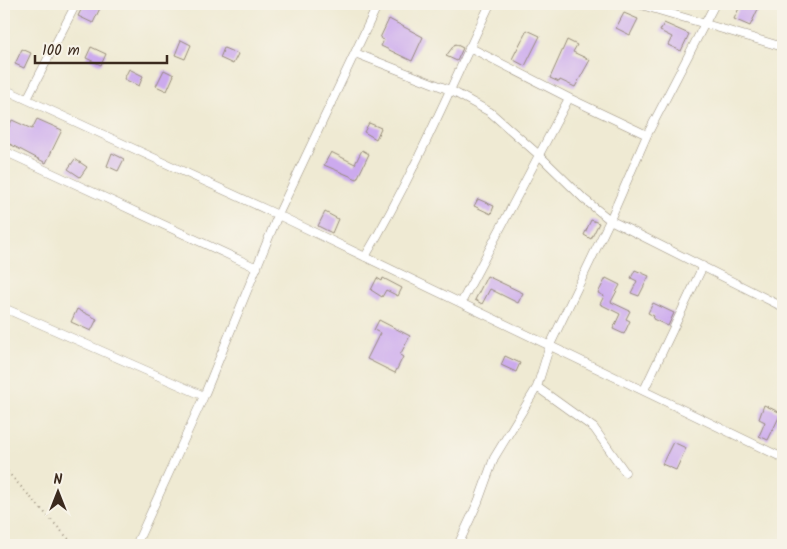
<svg xmlns="http://www.w3.org/2000/svg" width="787" height="549" font-family="Kalam,sans-serif">
  <style>
    .building { fill: #cae }
    .lines { fill: none; stroke-linecap: round; stroke-linejoin: round }
    .minor-casing { stroke: #958a78; stroke-width: 9 }
    .path { stroke: #958a78; stroke-width: 2; stroke-dasharray: 1 4; stroke-linecap: butt }
    .minor { stroke: #fff; stroke-width: 8 }
  </style>
  <rect width="100%" height="100%" fill="#f7f3e8"/>
  <filter id="ink" filterUnits="userSpaceOnUse"><feTurbulence type="fractalNoise" baseFrequency=".02" numOctaves="2"/><feDisplacementMap in="SourceGraphic" scale="10" xChannelSelector="R" yChannelSelector="G"/><feConvolveMatrix kernelMatrix="1 2 1 2 8 2 1 2 1" color-interpolation-filters="sRGB"/></filter>
  <filter id="wash" filterUnits="userSpaceOnUse"><feTurbulence type="fractalNoise" baseFrequency=".0096" numOctaves="4" result="noise"/><feDisplacementMap in="SourceGraphic" scale="20" xChannelSelector="R" yChannelSelector="G"/><feGaussianBlur stdDeviation="1.12" result="paint"/><feColorMatrix in="noise" values="0 0 0 0 0 0 0 0 0 0 0 0 0 0 0 0 0 1.4 0 .05"/><feComposite in="paint" operator="in"/></filter>
  <g filter="url(#wash)">
    <rect width="100%" height="100%" fill="#efead3"/>
    <g id="blocks">
      <path class="building" d="M84 4H102L93 23 78 16Z
        M741 4H747L758 9 750 26 734 19Z
        M624 13 638 19 630 35 616 28Z
        M389 19 423 37 412 61 381 46 384 40 380 38Z
        M664 23 689 34 681 51 668 45 672 37 660 31Z
        M527 30 540 36 525 66 512 59Z
        M181 40 191 45 185 59 175 55Z
        M567 40 577 45 573 52 590 60 575 87 560 80 559 82 550 78Z
        M455 44 463 48 457 61 446 56Z
        M91 47 106 54 101 65 86 58Z
        M224 48 238 54 233 64 220 58Z
        M22 49 31 53 24 68 15 64Z
        M129 69 143 76 139 86 124 79Z
        M164 70 174 75 167 91 156 86Z
        M37 119 62 130 46 163 4 141V132L6 133 12 120 32 129Z
        M369 123 381 128 376 139 364 132Z
        M362 150 369 154 357 179 324 165 331 152 355 164Z
        M112 153 124 159 118 171 107 166Z
        M75 159 87 167 80 177 68 169Z
        M478 199 494 206 491 214 474 206Z
        M325 212 338 219 332 233 318 226Z
        M591 220 599 223 591 239 584 235Z
        M635 270 649 276 639 296 631 293 637 281 631 278Z
        M487 276 523 293 518 303 490 289 482 304 475 300Z
        M377 278 382 281 383 278 402 288 398 296 386 290 382 297 371 290Z
        M606 278 620 285 611 302 630 311 626 319 630 321 624 334 613 329 620 314 600 304 604 296 598 293Z
        M653 303 674 313 668 326 653 319 654 316 648 313Z
        M77 309 97 319 91 331 71 322Z
        M379 320 410 336 400 355 403 357 395 373 367 359 380 333 374 330Z
        M505 356 520 363 516 372 501 365Z
        M764 405 781 413 768 440 759 436 765 422 759 419Z
        M673 442 686 448 676 470 662 464Z"/>
    </g>
  </g>
  <g filter="url(#ink)">
    <use href="#blocks" fill-opacity="0" stroke="#958a78" stroke-width="1"/>
    <g class="lines">
      <g class="minor-casing">
        <path id="minor" d="M638 4 783 47
          M469 47 569 98 647 135
          M355 53 450 90 490 112 539 155 584 199 610 220 783 307
          M4 89 278 215 783 458
          M27 99 76 4
          M4 151 257 268
          M365 257C413 176 450 89 490 4
          M461 303 569 98
          M4 308 204 396
          M537 387 594 428 625 472
          M644 390 703 266
          M136 545 204 396 278 215 378 4
          M458 545 478 502 494 458 537 387 550 345 610 220 647 135 715 4"/>
      </g>
      <path class="path" d="M4 468 74 545"/>
      <use href="#minor" class="minor"/>
    </g>
  </g>
  <rect width="787" height="549" fill="none" stroke="#f7f3e8" stroke-width="20"/>
  <g transform="translate(58 492)" stroke="#f7f3e8" stroke-width="4" paint-order="stroke">
  <path d="M0-4L9 19L0 12L-9 19Z" fill="#3b2a1e"/>
  <text y="-8" font-size="14" font-weight="bold" text-anchor="middle" fill="#3b2a1e">N</text>
  </g>
  <path d="M35 55v8h132v-8" fill="none" stroke="#3b2a1e" stroke-width="2.5"/>
  <text x="42" y="55" font-size="15" fill="#3b2a1e" stroke="#f7f3e8" stroke-width="4" paint-order="stroke">100 m</text>
</svg>
